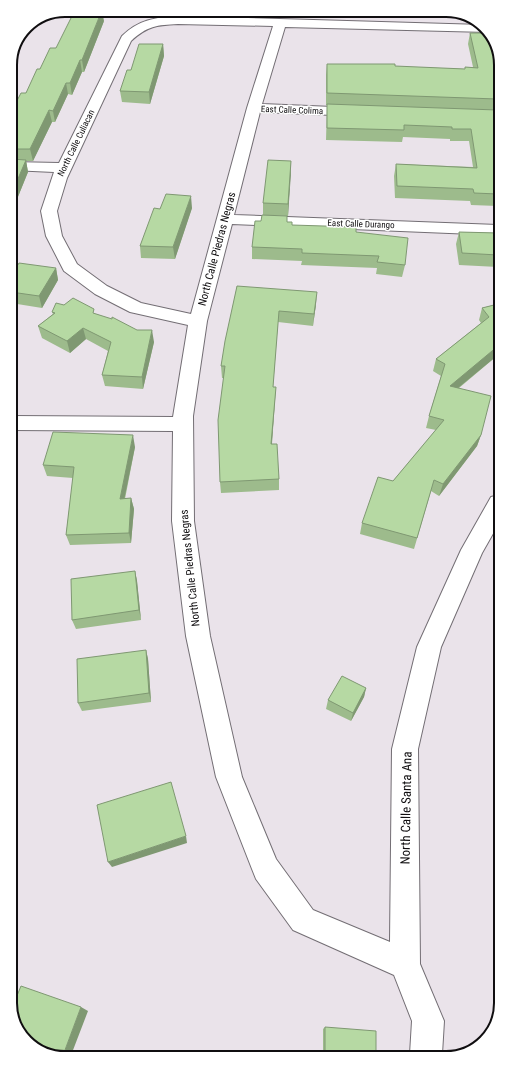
<svg xmlns="http://www.w3.org/2000/svg" width="511" height="1068" font-family="'Roboto Condensed',sans-serif">
  <style>
    .lines { fill: none; stroke-linecap: round; stroke-linejoin: round }
    .street-casing { stroke: #736e74; stroke-width: 2 }
    .street { fill: #fff; fill-rule: evenodd }
    .wall { fill: #9dbb8c }
    .shaded-wall { fill: #7f9872 }
    .building { fill: #b6d9a3; stroke: #7f9872 }
    .labels { text-anchor: middle; dominant-baseline: central; stroke-width: 3; stroke-linejoin: round; paint-order: stroke }
    .far-street-label { font-size: 9px; fill: #100e10; stroke: #fff }
    .street-label { font-size: 11px; fill: #100e10; stroke: #fff }
    .near-street-label { font-size: 13px; fill: #100e10; stroke: #fff }
    .rim { fill: none; stroke: #100e10; stroke-width: 2 }
  </style>
  <rect width="100%" height="100%" fill="#eae3ea"/>
  <g class="lines">
    <g class="street-casing">
      <path id="street" d="M178 16 483 25 488 32 285 27 262 104 357 108 362 109 364 112 362 115 357 116 260 112 234 215 498 225V235L232 224 207 321 193 416 194 521 210 636 242 777 276 859 313 910 390 942 392 749 417 647 461 550 491 497 499 495V523L482 553 441 647 418 749 420 964 444 1021 442 1054H410L412 1021 394 975 293 930 256 879 252 869 216 777 186 636 172 521 173 431 12 430V416L173 417 188 325 130 312 95 294 64 271 46 236 41 211 54 172 11 170V162L59 163 122 36C140 19 154 18 178 16ZM178 24 273 26 247 108 191 314 141 303 107 286 77 264 62 236 57 211 67 178 131 41C147 26 157 25 178 24Z"/>
    </g>
    <use href="#street" class="street"/>
  </g>
  <path class="wall" d="M104 21 84 72H82L72 95 68 94 55 122H52L33 161H26L28 172 11 214 12 228H11L10 114 26 93 40 69 56 48Z
    M470 33 497 44 498 206 471 205 470 201 395 198 394 176 396 164 473 167 469 141H450V139L403 137 402 142 326 140 327 105H326V75L327 64 465 69V67H473L468 44Z
    M163 44 164 56 150 104 122 102 120 91 131 70Z
    M291 161 288 216 263 215V203Z
    M192 208 175 259 141 258 140 246 160 209Z
    M261 221 287 222 292 225 356 232 405 265 402 277 376 274 377 268 301 265 302 261 252 259V247Z
    M459 232 498 233V267L459 265 456 244Z
    M56 268 58 280 42 308 11 303V276Z
    M237 286 316 304 313 326 278 322 273 387H276L272 444 279 479V490L221 493 220 482 224 378H222L221 366Z
    M498 304V355L459 388 481 435 477 446 439 496 431 491 414 549 360 534 362 523 393 481 436 430 426 428 429 416 441 376 433 371 436 359 481 323 479 320 482 308Z
    M52 312 95 314 154 342 143 389 105 386 102 375 108 351 86 339 70 353 42 338 38 326 53 314Z
    M135 447 125 499 131 498 134 509 131 543 70 545 66 535 73 478 47 476 43 465Z
    M135 571 137 581 141 620 76 629 72 620Z
    M146 650 148 659 151 702 82 711 78 703Z
    M366 688 364 697 351 721 326 709 328 700Z
    M325 1027 376 1055H323V1029Z"/>
  <path class="shaded-wall" d="M102 10 104 21 84 72 82 60Z
    M163 44 164 56 150 104 149 92Z
    M80 60 82 72 72 95 70 83Z
    M66 83 68 94 55 122 53 111Z
    M49 110 52 122 33 161 30 149Z
    M26 160 28 172 11 214 12 228 11 225V195Z
    M291 161V173L288 216V204Z
    M191 196 192 208 175 259 173 247Z
    M56 268 58 280 42 308 39 296Z
    M317 292 316 304 313 326 314 314Z
    M83 328 86 339 70 353 67 341Z
    M152 330 154 342 143 389 142 377Z
    M498 346V355L447 397 450 386Z
    M276 387 275 399 271 455V444Z
    M133 435 135 447 122 510 120 499Z
    M481 435 477 446 439 496 443 484Z
    M131 498 134 509 131 543 129 533Z
    M135 571 137 581 141 620 139 610Z
    M146 650 148 659 151 702 149 693Z
    M366 688 364 697 351 721 353 713Z
    M186 836 187 843 112 867 108 862Z
    M81 1007 88 1011 70 1058H62Z"/>
  <path class="building" d="M79 10H102L82 60H80L70 83H66L53 111 49 110 30 149H10V114L21 93H26L37 69H40L50 48H56L73 14Z
    M470 33H489L497 44V99L327 93V64H395V66L465 69V67L478 68Z
    M139 44H163L149 92 120 91 127 70H131Z
    M327 104 497 110 498 194 474 193 473 189 397 186 396 164 477 168 471 129H452V127L404 125V130L327 128Z
    M11 159 26 160 11 195Z
    M268 160 291 161 288 204 263 203Z
    M166 194 191 196 173 247 140 246 154 208 160 209Z
    M262 215 287 216V222H292V225L356 227V232L408 238 405 265 377 262 379 256 302 253V249L252 247 255 221H261Z
    M459 232 498 233V255L462 253Z
    M19 263 56 268 39 296 11 292V276Z
    M237 286 317 292 314 314 279 311 273 387H276L271 444H277L279 479 220 482 218 420 225 366H221L225 341Z
    M73 298 94 309 93 313 112 319V317L137 330H152L142 377 102 375 111 342 83 328 67 341 38 326 55 313 52 312 56 303 64 305Z
    M498 304V346L450 386 491 396 481 435 443 484 434 480 417 538 362 523 378 477 393 481 444 420 429 416 445 364 436 359 489 317 482 308Z
    M53 432 133 435 120 499 131 498 129 533 66 535 74 467 43 465Z
    M135 571 139 610 72 620 71 579Z
    M146 650 149 693 78 703 77 659Z
    M342 676 366 688 353 713 328 700Z
    M171 782 186 836 108 862 97 805Z
    M21 986 81 1007 62 1058H61L32 1047 14 1024V1003Z
    M325 1027 376 1031V1055H325Z"/>
  <g class="labels">
    <g class="far-street-label">
      <text transform="translate(292 110) rotate(2)">East Calle Colima</text>
      <text transform="translate(76 143) rotate(-64)">North Calle Culiacan</text>
      <text transform="translate(361 224) rotate(2)">East Calle Durango</text>
    </g>
    <g class="street-label">
      <text transform="translate(217 249) rotate(-75)">North Calle Piedras Negras</text>
      <text transform="translate(190 568) rotate(-96)">North Calle Piedras Negras</text>
    </g>
    <g class="near-street-label">
      <text transform="translate(406 808) rotate(-89)">North Calle Santa Ana</text>
    </g>
  </g>
  <path d="M0 0H511V1068H0ZM65 17H446A48 48 0 0 1 494 65V1003A48 48 0 0 1 446 1051H65A48 48 0 0 1 17 1003V65A48 48 0 0 1 65 17Z" fill="#fff" fill-rule="evenodd"/>
  <path class="rim" d="M65 17H446A48 48 0 0 1 494 65V1003A48 48 0 0 1 446 1051H65A48 48 0 0 1 17 1003V65A48 48 0 0 1 65 17Z"/>
</svg>
